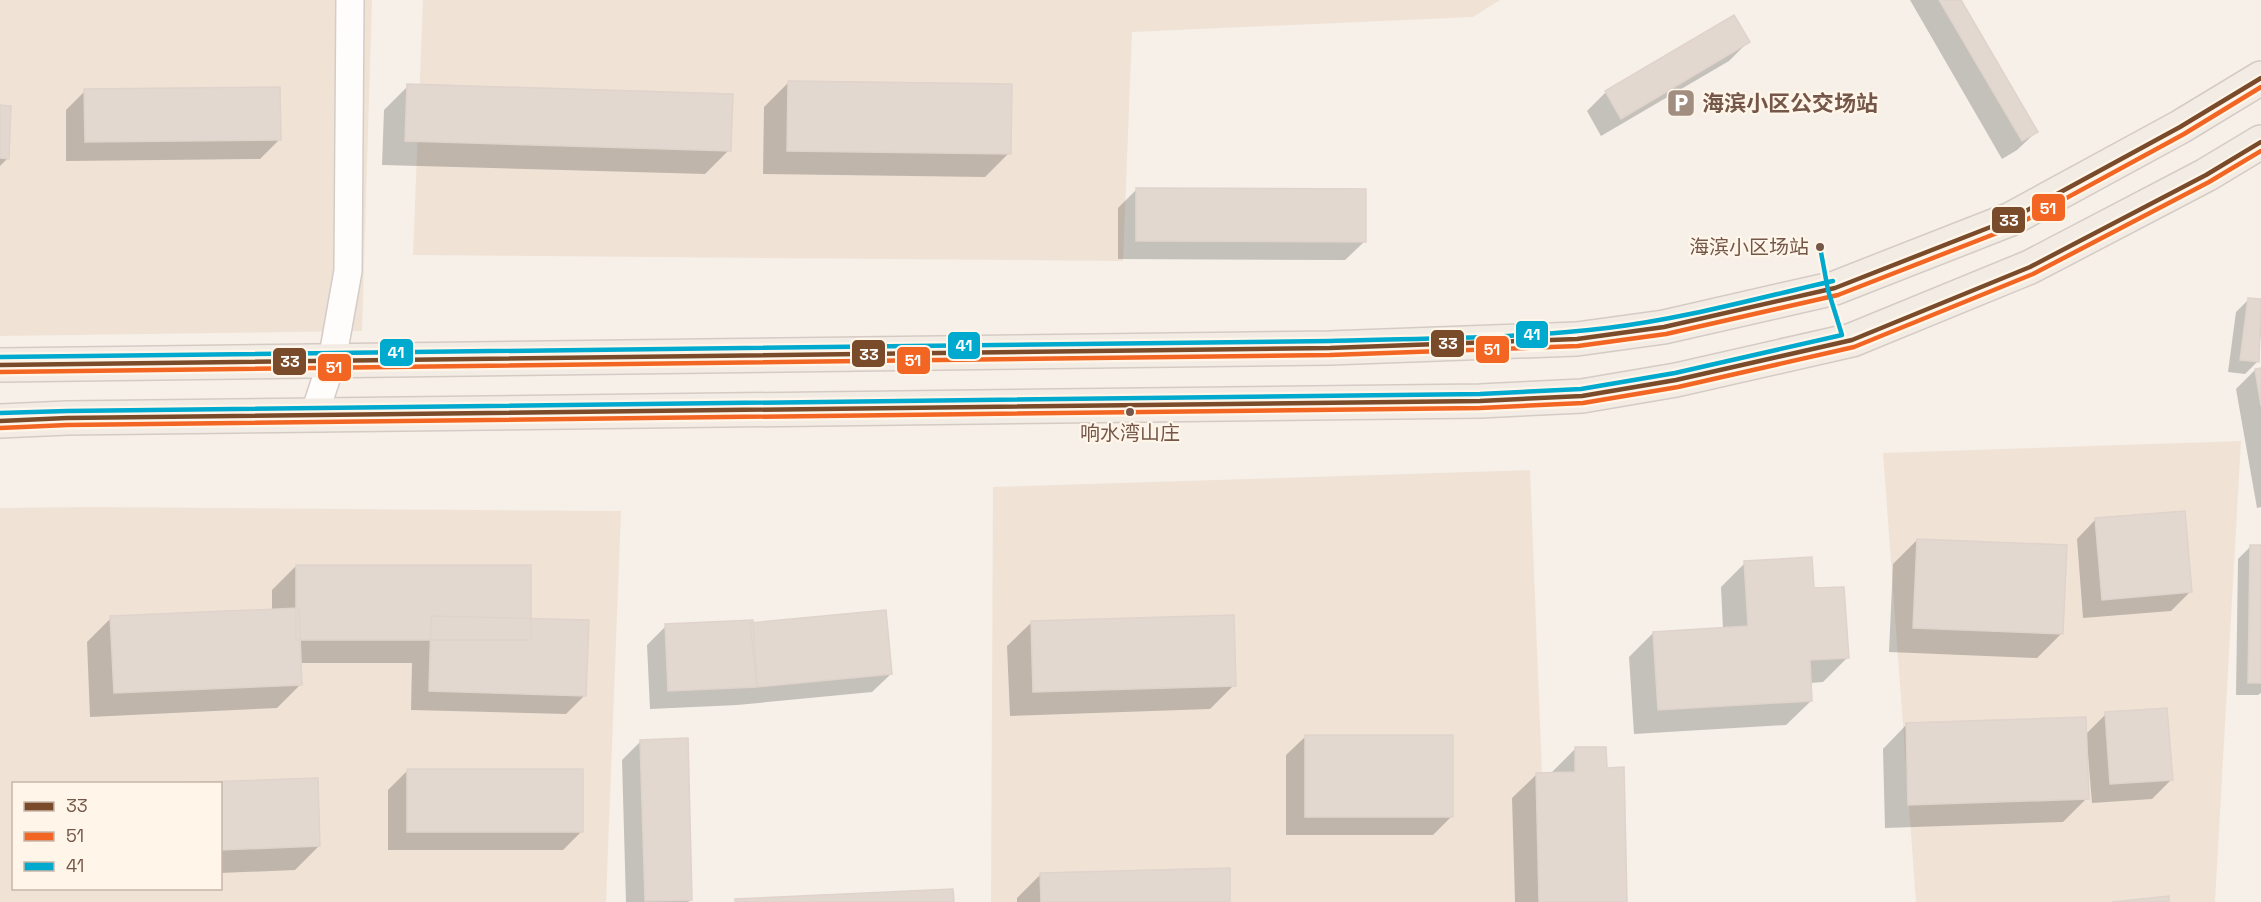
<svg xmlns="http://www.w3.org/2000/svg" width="2261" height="902" font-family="'Space Grotesk','Noto Sans SC',sans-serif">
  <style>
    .residential { fill: #f0e3d6; fill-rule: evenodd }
    .shadow { fill: #0003 }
    .building { fill: #e3d8d0; stroke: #dfd3cb; stroke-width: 1.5 }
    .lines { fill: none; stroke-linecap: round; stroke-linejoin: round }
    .minor-casing { stroke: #d4ccc6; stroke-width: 30 }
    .primary-casing { stroke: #d5cbc5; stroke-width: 36 }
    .minor { stroke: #fefdfc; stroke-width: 27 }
    .primary { stroke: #f2ece4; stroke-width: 33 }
    .bus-1-casing { stroke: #fff6e9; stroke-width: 9 }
    .bus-2-casing { stroke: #fff6e9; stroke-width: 9 }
    .bus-3-casing { stroke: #fff6e9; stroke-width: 9 }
    .bus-1 { stroke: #7a4b2a; stroke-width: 4.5 }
    .bus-2 { stroke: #f26522; stroke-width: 4.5 }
    .bus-3 { stroke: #00a9ce; stroke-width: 4.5 }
    .bus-dot { fill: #745749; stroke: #fff6e9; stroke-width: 2 }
    .labels { text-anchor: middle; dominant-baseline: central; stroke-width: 4.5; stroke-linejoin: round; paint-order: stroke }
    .bus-label { font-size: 20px; fill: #745749; stroke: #fff6e9; text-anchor: end }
    .poi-label { font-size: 22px; font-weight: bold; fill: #745749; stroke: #fff6e9; text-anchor: start }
    .line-badge { stroke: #fff6e9; stroke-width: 2 }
    .badge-label { font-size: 16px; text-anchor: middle; font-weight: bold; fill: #fff }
  </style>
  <rect width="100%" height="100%" fill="#f6f0e9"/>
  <path class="residential" d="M0 0H372L362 331 0 336Z
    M423 0H1500L1473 17 1132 32 1123 261 413 255Z
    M2241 441 2215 902H1916L1883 453Z
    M1530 470 1547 902H991L993 487Z
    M90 507 621 511 606 902H0V508ZM14 784H220V888H14Z"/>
  <path class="shadow" d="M1910 0H1959L2036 132 2017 150 2002 159Z
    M1733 17 1748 42 1729 61 1601 136 1587 111 1605 93Z
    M788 83 1009 153 985 177 763 174 764 107Z
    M408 86 729 150 705 174 382 165 384 110Z
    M85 91 279 140 260 159 66 161V110Z
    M0 107 8 158 0 166Z
    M1137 189 1364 242 1345 260 1118 259V208Z
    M2249 299 2261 301V331L2258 361 2245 374 2228 372 2236 312Z
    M2261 369V507L2257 508 2236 389 2255 370Z
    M2095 520 2190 592 2171 611 2083 618 2077 539Z
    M1917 540 2061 634 2037 658 1889 652 1893 564Z
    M2251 546H2261V693L2258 695H2236L2238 559Z
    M1745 563 1812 590 1847 658 1823 682 1810 683 1811 701 1786 725 1634 734 1629 657 1653 633 1723 629 1721 587Z
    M296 566 529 620 585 695 566 714 411 710 412 663H300L301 684 277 708 90 717 87 642 111 618 272 610V590Z
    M1032 622 1234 685 1210 709 1010 716 1007 646Z
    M752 624 891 674 872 692 737 705 650 709 647 645 666 626Z
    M2106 714 2171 780 2152 799 2092 803 2088 755H2086L2087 798 2063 822 1885 828 1883 749 1907 724 2085 735Z
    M1305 737 1452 816 1433 835H1286V755Z
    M641 741 691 900 688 902H626L622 760Z
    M1575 749 1605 769 1626 902H1515L1512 798 1537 774 1551 773Z
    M407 771 582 831 563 850H388V790Z
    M317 779 319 846 295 870 220 873V784Z
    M1041 874 1229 902H1017V898Z"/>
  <path class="building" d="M1939 0H1961L2038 132 2022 141Z
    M1734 15 1750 42 1621 119 1605 91Z
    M788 81 1012 84 1011 154 787 151Z
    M407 84 733 94 731 151 405 141Z
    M280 87 281 140 85 142 84 89Z
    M0 105 11 106 9 159 0 158Z
    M1136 188 1366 189V242L1136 241Z
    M2248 298 2261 299 2259 362 2240 360Z
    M2261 368V406L2255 369Z
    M2185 511 2192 592 2102 600 2095 518Z
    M1917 539 2067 545 2063 634 1913 628Z
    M2250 545H2261V683H2248Z
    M1812 557 1814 588 1844 587 1849 658 1810 660 1812 701 1658 710 1653 632 1748 626 1744 561Z
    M296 565H531V640H296Z
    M299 608 302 685 114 693 110 616Z
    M886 610 892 674 757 687 750 623Z
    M1234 615 1236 686 1033 692 1031 621Z
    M431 616 589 620 586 696 429 691Z
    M753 620 757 687 668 691 665 624Z
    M2167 708 2173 780 2110 784 2105 712Z
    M2086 717 2089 799 1908 805 1906 723Z
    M1305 735H1453V817H1305Z
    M688 738 692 900 645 901 640 740Z
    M1575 747H1606L1607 768 1624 767 1627 902H1539L1536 773 1575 772Z
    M407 769H583V832H407Z
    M318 778 320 846 220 850V784H146Z
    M1230 868V902H1041L1040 873Z
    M953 889 954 902H735V899Z
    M2169 896V902H2112Z"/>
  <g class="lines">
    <g class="minor-casing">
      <path id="minor" d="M314 415 332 361 348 271 350 0"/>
    </g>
    <g class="primary-casing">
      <path id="primary" d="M0 365 1330 348 1577 339 1664 327 1835 288 2011 219 2180 127 2261 78
        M0 421 67 418 1480 401 1582 396 1676 380 1852 340 2030 267 2206 175 2261 142"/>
    </g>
    <use href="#minor" class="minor"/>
    <use href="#primary" class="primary"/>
    <g class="bus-1-casing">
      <path id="bus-1" d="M0 365 1330 348 1577 339 1664 327 1835 288 2011 219 2180 127 2261 78
        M0 421 67 418 1480 401 1582 396 1676 380 1852 340 2030 267 2206 175 2261 142"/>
    </g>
    <g class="bus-2-casing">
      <path id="bus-2" d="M0 372 1330 355 1578 346 1666 334 1838 295 2015 226 2184 134 2261 87
        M0 428 67 425 1480 408 1583 403 1678 387 1854 347 2033 274 2209 182 2261 151"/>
    </g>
    <g class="bus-3-casing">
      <path id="bus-3" d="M0 357 1330 341C1422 338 1515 339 1607 328 1683 319 1758 298 1833 281
        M0 413 67 411 1480 394 1581 389 1675 373 1842 335 1828 290 1820 247"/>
    </g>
    <use href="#bus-1" class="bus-1"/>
    <use href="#bus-2" class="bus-2"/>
    <use href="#bus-3" class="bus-3"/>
  </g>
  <defs>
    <g id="parking-square" transform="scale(1.5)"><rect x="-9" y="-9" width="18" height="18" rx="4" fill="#a28d81" stroke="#fff6e9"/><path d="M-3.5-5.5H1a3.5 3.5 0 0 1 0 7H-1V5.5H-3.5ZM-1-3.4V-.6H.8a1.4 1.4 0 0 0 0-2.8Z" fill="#fff"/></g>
  </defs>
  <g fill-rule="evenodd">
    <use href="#parking-square" x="1681" y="103"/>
  </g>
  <g class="bus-dot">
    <circle cx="1820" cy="247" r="5"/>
    <circle cx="1130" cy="412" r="5"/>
  </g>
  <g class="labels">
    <g class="bus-label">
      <text x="1809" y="247">海滨小区场站</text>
      <text x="1130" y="433" text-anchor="middle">响水湾山庄</text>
    </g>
    <g class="poi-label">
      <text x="1702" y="103">海滨小区公交场站</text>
    </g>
  </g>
  <g class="line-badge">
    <rect x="2031" y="193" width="35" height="29" rx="6" fill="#f26522"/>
    <rect x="1991" y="206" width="35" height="28" rx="6" fill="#7a4b2a"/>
    <rect x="1515" y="320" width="34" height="29" rx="6" fill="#00a9ce"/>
    <rect x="1430" y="329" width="35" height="29" rx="6" fill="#7a4b2a"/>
    <rect x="947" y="331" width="34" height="29" rx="6" fill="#00a9ce"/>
    <rect x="1475" y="335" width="35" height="29" rx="6" fill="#f26522"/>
    <rect x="379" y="338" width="35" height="29" rx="6" fill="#00a9ce"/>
    <rect x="851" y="339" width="35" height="29" rx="6" fill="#7a4b2a"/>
    <rect x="896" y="346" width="35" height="29" rx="6" fill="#f26522"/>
    <rect x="272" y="347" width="35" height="29" rx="6" fill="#7a4b2a"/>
    <rect x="317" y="353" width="35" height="29" rx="6" fill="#f26522"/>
  </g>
  <g class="badge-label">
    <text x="2048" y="214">51</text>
    <text x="2009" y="226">33</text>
    <text x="1532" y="340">41</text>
    <text x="1448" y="349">33</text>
    <text x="964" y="351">41</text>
    <text x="1492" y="355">51</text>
    <text x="396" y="358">41</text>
    <text x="869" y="360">33</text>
    <text x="913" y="366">51</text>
    <text x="290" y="367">33</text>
    <text x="334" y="373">51</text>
  </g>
  <rect x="12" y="782" width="210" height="108" fill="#fff6e9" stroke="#c7b6a9" stroke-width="1.5"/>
  <rect x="24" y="802" width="30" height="9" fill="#7a4b2a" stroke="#c7b6a9" stroke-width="1.5"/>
  <text x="66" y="812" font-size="18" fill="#745749">33</text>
  <rect x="24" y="832" width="30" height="9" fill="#f26522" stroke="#c7b6a9" stroke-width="1.5"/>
  <text x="66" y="842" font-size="18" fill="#745749">51</text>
  <rect x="24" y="862" width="30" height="9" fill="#00a9ce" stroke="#c7b6a9" stroke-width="1.5"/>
  <text x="66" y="872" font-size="18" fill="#745749">41</text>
</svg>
